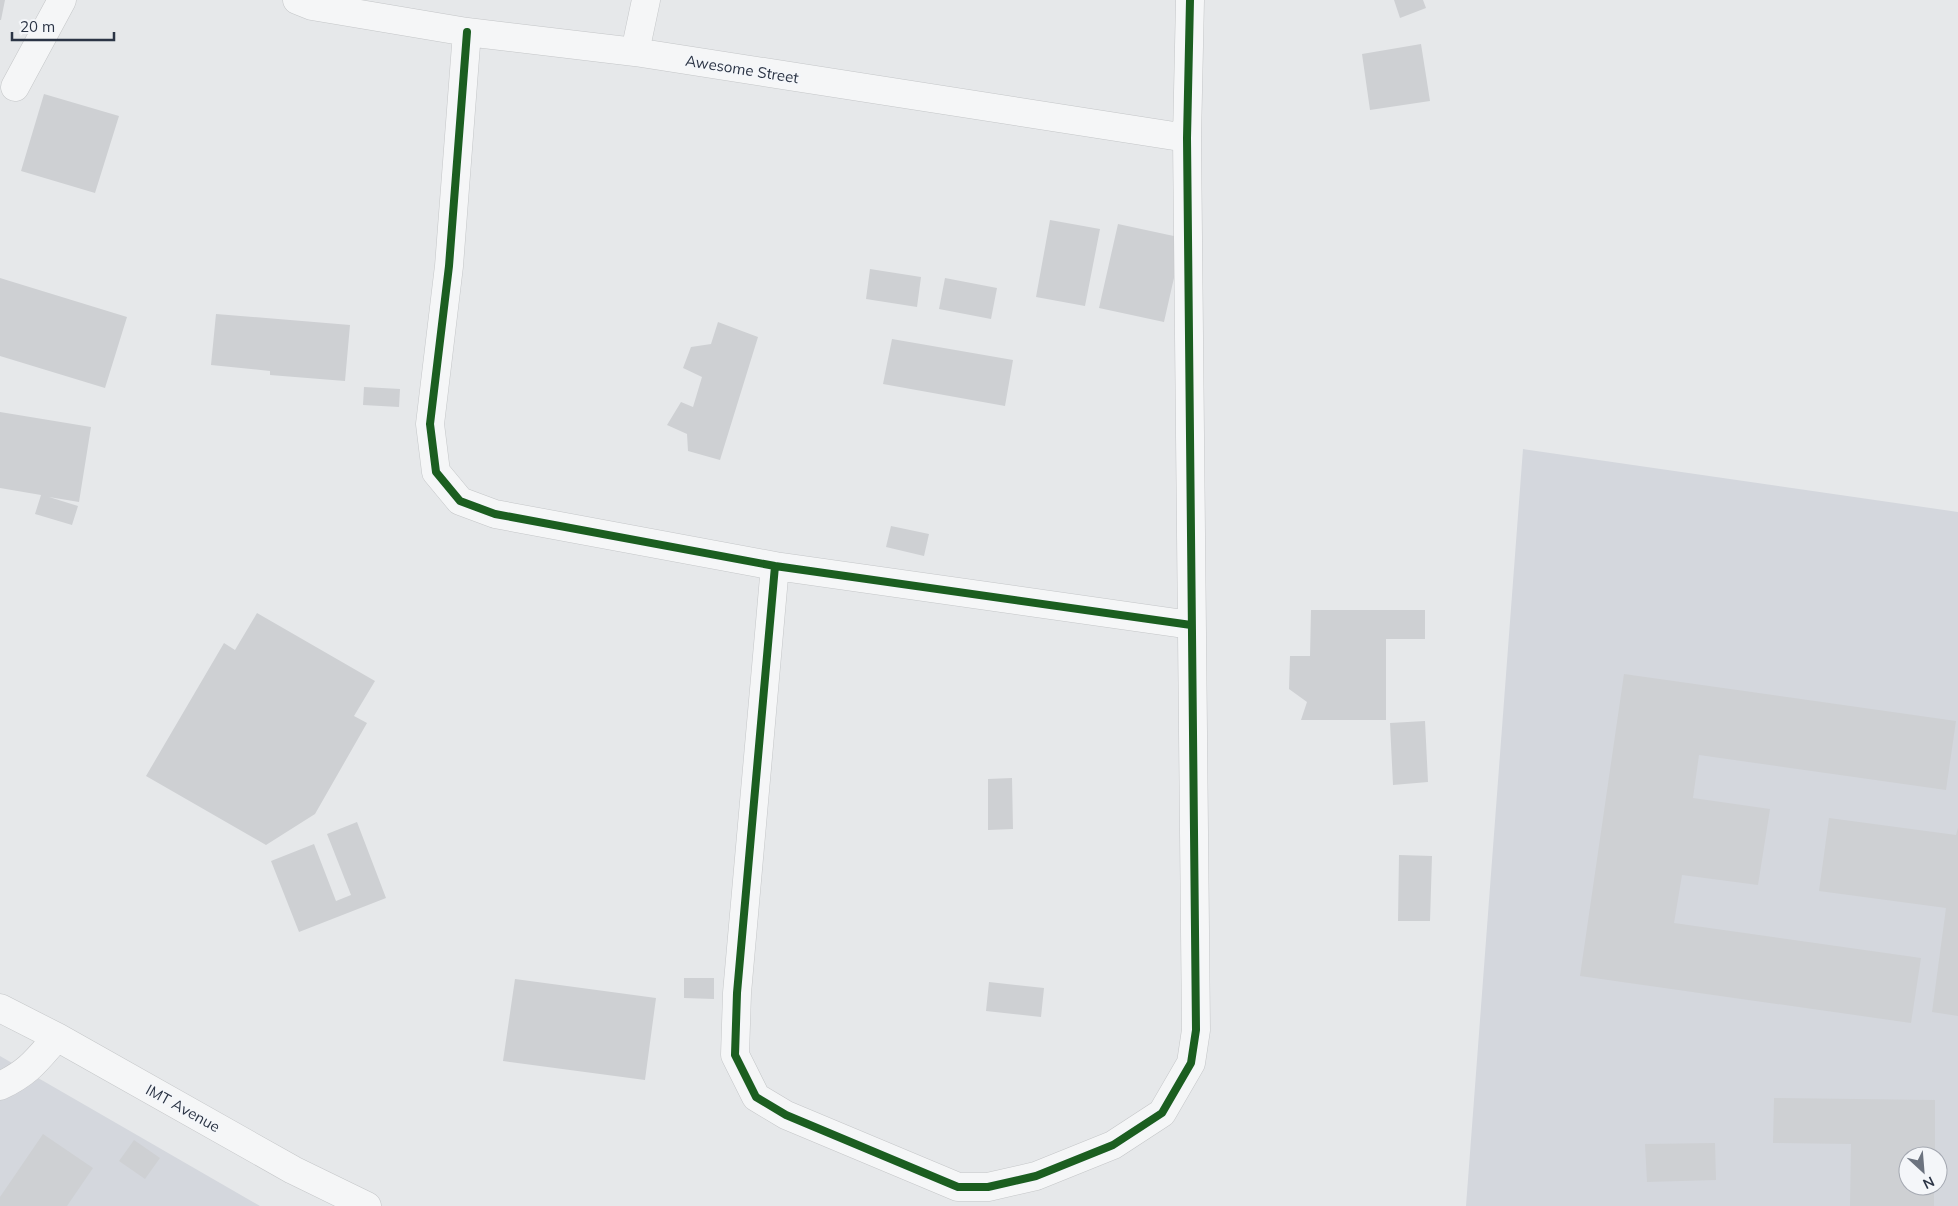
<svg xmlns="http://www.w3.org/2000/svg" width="1958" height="1206" font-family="Mulish,sans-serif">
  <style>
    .built { fill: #d4d7dd; fill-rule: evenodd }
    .building { fill: #ced0d3 }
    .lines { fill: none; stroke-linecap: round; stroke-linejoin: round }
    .street-casing { stroke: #c4c6c8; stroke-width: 29 }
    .street { stroke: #f5f6f7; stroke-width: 28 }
    .cycleway-casing { stroke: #f4f6f9; stroke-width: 11 }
    .cycleway { stroke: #1b5e20; stroke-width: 8 }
    .labels { text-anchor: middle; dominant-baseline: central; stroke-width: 4.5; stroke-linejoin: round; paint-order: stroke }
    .street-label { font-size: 15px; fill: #2b3445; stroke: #f4f6f9 }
  </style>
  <rect width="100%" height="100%" fill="#e6e8ea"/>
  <path class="built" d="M1523 449 1958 512V1206H1466ZM1908 1156H1938V1186H1908Z
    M0 1056 260 1206H0Z"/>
  <path class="building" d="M0 0H5L1 20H0Z
    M1394 0H1423L1426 8 1400 18Z
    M1421 44 1430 101 1370 110 1362 54Z
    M44 94 119 116 95 193 21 171Z
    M1050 220 1100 229 1085 306 1036 297Z
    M1118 224 1183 238 1164 322 1099 308Z
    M870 269 921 277 917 307 866 299Z
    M0 278 127 317 105 388 0 356Z
    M945 278 997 288 991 319 939 309Z
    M216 314 350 325 345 381 270 375V371L211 365Z
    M718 322 758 337 720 460 688 451 687 434 667 425 681 402 693 407 702 377 683 368 691 347 711 344Z
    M892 339 1013 360 1005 406 883 384Z
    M364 387 400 389 399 407 363 405Z
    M0 412 91 427 79 502 49 497 78 506 72 525 35 514 41 495 0 488Z
    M891 526 929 534 924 556 886 547Z
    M1311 610H1425V639H1386V720H1301L1307 702 1289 689 1290 656H1310Z
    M257 613 375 681 354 716 367 723 315 814 266 845 146 776 224 643 235 650Z
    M1624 674 1956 721 1946 790 1699 755 1693 798 1770 809 1758 885 1682 875 1674 923 1921 958 1911 1023 1580 976Z
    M1425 721 1428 782 1393 785 1390 723Z
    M1012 778 1013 829 988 830V779Z
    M1829 818 1956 835 1958 828V1016L1932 1012 1946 908 1819 891Z
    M357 822 386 898 299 932 271 861 314 844 336 901 351 895 327 834Z
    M1399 855 1432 856 1430 921H1398Z
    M684 978H714V999L684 998Z
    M515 979 656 998 645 1080 503 1061Z
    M989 982 1044 988 1041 1017 986 1011Z
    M1774 1098 1935 1100V1156H1908V1186H1934V1206H1850L1851 1144 1773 1143Z
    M43 1134 93 1168 67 1206H0V1197Z
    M134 1140 160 1158 145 1179 119 1161Z
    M1715 1143 1716 1180 1647 1182 1645 1144Z"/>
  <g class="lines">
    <g class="street-casing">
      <path id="street" d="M297 0 312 6 467 32 635 52 1187 138
        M467 32 449 266 430 424 436 472 460 501 495 514 775 566 1191 625
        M635 52 646 0
        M15 87 62 0
        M775 566 737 993 735 1055 756 1097 786 1115 958 1187H988L1036 1176 1113 1145 1162 1113 1191 1063 1196 1030 1187 138 1190 0
        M0 1008 57 1037 293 1170 367 1206
        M0 1086C29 1072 36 1061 57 1037"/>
    </g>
    <use href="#street" class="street"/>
    <g class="cycleway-casing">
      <path id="cycleway" d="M467 32 449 266 430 424 436 472 460 501 495 514 775 566 1191 625
        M775 566 737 993 735 1055 756 1097 786 1115 958 1187H988L1036 1176 1113 1145 1162 1113 1191 1063 1196 1030 1187 138 1190 0"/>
    </g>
    <use href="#cycleway" class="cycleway"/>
  </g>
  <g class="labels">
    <g class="street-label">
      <text transform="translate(742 69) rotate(9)">Awesome Street</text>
      <text transform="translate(183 1108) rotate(29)">IMT Avenue</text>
    </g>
  </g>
  <g transform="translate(1923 1171) rotate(154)"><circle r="24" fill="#f4f6f9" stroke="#a4a8b1"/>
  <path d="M0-4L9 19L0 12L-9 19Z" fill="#6c737f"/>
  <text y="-8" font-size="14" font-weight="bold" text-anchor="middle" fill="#2b3445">N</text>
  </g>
  <path d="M12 32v8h102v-8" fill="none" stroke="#2b3445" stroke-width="2.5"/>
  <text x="20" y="32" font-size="15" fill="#2b3445" stroke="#f4f6f9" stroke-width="4" paint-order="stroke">20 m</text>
</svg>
